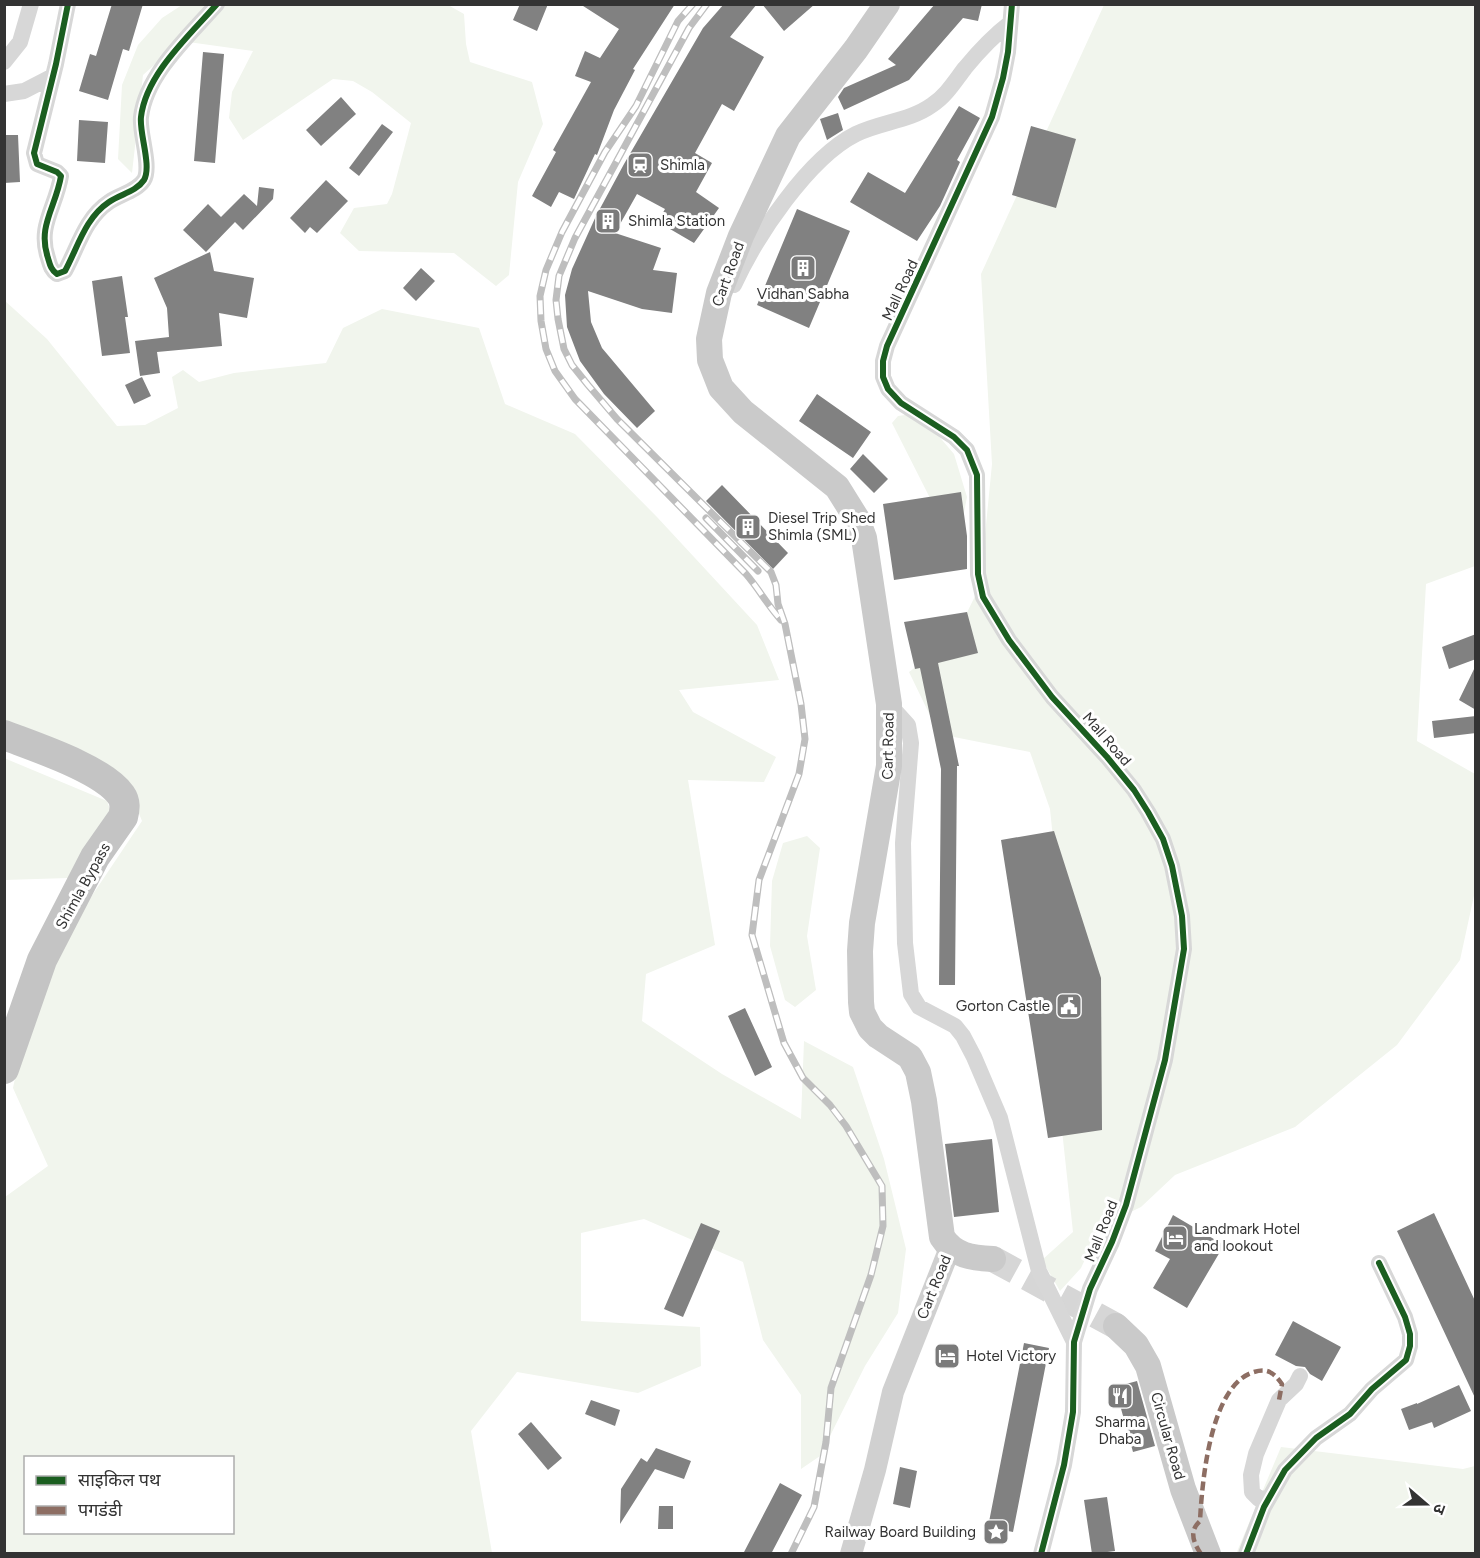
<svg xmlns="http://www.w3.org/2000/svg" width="1480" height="1558" font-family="Figtree,'Noto Sans Devanagari',sans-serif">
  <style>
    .green { fill: #f1f5ed; fill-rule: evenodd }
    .building { fill: #818181 }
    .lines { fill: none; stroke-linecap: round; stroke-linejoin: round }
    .primary-tunnel { stroke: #d6d6d6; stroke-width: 26; stroke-dasharray: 26 13; stroke-linecap: butt }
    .street { stroke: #d7d7d7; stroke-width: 16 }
    .secondary { stroke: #d0d0d0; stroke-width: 22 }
    .primary { stroke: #cacaca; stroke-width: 26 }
    .highway { stroke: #c4c4c4; stroke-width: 30 }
    .rail-casing { stroke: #bebebe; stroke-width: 7 }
    .rail { stroke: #fff; stroke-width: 4.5; stroke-dasharray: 14; stroke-linecap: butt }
    .quiet { stroke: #8d6e63; stroke-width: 4.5; stroke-dasharray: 9 4.5; stroke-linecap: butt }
    .cycleway-casing { stroke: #fff; stroke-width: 10 }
    .cycleway { stroke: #1b5e20; stroke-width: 6 }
    .labels { text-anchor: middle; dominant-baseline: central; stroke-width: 6; stroke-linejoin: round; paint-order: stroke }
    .poi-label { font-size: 15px; fill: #333; stroke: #fff; text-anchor: start }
    .street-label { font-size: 15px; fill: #333; stroke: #fff }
  </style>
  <rect width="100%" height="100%" fill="#fff"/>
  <path class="green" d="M182 5H448L464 14 466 44 470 62 532 82 543 124 518 182 509 275 496 286 454 253 359 251 340 233 354 208 387 204 392 194 411 123 372 92 353 81 333 79 243 140 229 118 232 92 253 51 181 41 143 75 132 173 118 159 122 85 138 45 162 18Z
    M1104 5H1475V566L1426 584 1417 741 1475 774V891L1460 960 1397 1045 1295 1127 1175 1175 1141 1207 1100 1227 1081 1268 1060 1291 1042 1260 1073 1232 1061 1121 1063 937 1050 809 1030 752 939 734 909 672 954 639 980 586 992 464 981 274Z
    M4 300 47 339 117 426 145 425 178 408 172 377 183 370 199 382 234 373 326 363 343 328 382 309 479 328 505 404 575 434 657 517 757 625 779 680 679 690 693 712 776 757 764 782 688 780 715 945 646 974 642 1021 722 1074 801 1119 804 1041 853 1067 884 1159 906 1249 898 1313 865 1366 820 1456 801 1469V1395L763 1340 743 1262 644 1219 581 1233V1321L700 1327 701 1366 638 1393 517 1372 471 1431 492 1553H5V1197L48 1166 13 1088 36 979 142 821 126 782 5 725ZM26 1458H232V1532H26Z
    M919 413 954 454 967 497 959 538 932 502 892 423 898 416Z
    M4 758 107 801 113 818 68 878 5 880Z
    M807 836 820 848 807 936 816 990 795 1007 785 1000 770 946 772 881 783 843Z
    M1281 1447 1463 1469 1475 1466V1553L1236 1554Z"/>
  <path class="building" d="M112 4H143L129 51 123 49 108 100 79 91 90 54 96 56Z
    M520 4H548L537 31 513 20Z
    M580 4H675L633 69 635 70 614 110 597 155 595 154 574 199 559 192 551 207 532 196 556 152 553 150 591 82 575 76 585 51 600 58 619 29Z
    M724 4H757L730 37 764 57 734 111 722 104 695 153 712 163 696 192 719 208 694 243 658 222 665 209 637 194 615 233 661 248 653 270 677 273 672 313 642 309 588 291 591 322 602 348 655 411 637 428 604 394 580 361 567 327 565 295 572 269 596 216 624 164 703 28Z
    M762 4H815L784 31Z
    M935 4H982L978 21 963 18 909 80 844 110 838 97 844 88 896 65 888 59Z
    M203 52 224 54 215 163 194 161Z
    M341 97 356 114 321 146 306 130Z
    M959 106 980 118 957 160 960 162 940 206 917 241 850 202 868 172 905 193Z
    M838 113 843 130 827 140 820 119Z
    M79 120 108 122 105 163 77 161Z
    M382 124 393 132 359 176 349 168Z
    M1031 126 1076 139 1056 208 1012 195Z
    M4 135H18L20 182 4 183Z
    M326 180 348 201 317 233 310 227 305 233 290 218Z
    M259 187 274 189 273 199 243 230 235 222 206 252 183 230 208 204 221 217 244 194 257 206Z
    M797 209 850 231 809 328 757 305Z
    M210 252 214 271 254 278 247 318 219 313 222 346 157 352 160 373 140 376 135 341 169 337 167 308 154 278Z
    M421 268 435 281 416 301 403 288Z
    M122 276 128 317H125L130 353 102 356 92 281Z
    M142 377 151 396 134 404 125 385Z
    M817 394 871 432 853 458 799 421Z
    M863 454 888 479 874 493 850 469Z
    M722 485 788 553 773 569 706 501Z
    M961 492 967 536V569L894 580 883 504Z
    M967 612 978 653 938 663 959 766H957L955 985H939L941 769 920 668 915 669 904 622Z
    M1476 634V659L1449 669 1442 647Z
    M1476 665V710L1459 700Z
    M1476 716V733L1434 738 1432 721Z
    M1054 831 1101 978 1102 1130 1048 1138 1001 840Z
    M745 1008 772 1067 755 1076 728 1016Z
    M992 1139 999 1212 954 1217 945 1144Z
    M1434 1213 1476 1303V1400L1397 1231Z
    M1173 1215 1224 1245 1187 1308 1153 1288 1170 1259 1155 1251Z
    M701 1223 720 1231 683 1317 664 1309Z
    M1293 1321 1341 1347 1322 1381 1310 1374 1305 1367 1296 1366 1275 1355Z
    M1024 1343 1049 1348 1013 1532 988 1527Z
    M1137 1381 1155 1446 1133 1452 1115 1387Z
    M1459 1385 1471 1411 1434 1428 1432 1422 1409 1430 1401 1409 1417 1403V1404Z
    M591 1400 620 1410 615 1426 585 1414Z
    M531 1422 562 1458 548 1470 518 1434Z
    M656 1448 691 1461 684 1479 655 1469 620 1524 621 1489 641 1458 647 1462Z
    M900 1467 917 1471 910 1508 893 1504Z
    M780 1483 802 1495 771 1554H743Z
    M1107 1497 1115 1551 1092 1554 1084 1500Z
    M659 1506H673V1529H658Z"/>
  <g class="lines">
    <path class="primary-tunnel" d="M993 1259 1116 1326"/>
    <path class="street" d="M68 4 56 64 34 153 37 164 57 172 61 176C56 207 37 226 48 258 50 265 51 270 57 274L65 271C78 247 85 218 109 202 120 194 136 192 144 180 152 166 139 133 141 117 146 74 189 36 217 4
      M1012 4 1008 52 1003 78 992 117 887 346 883 361V377L888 389 901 403 954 437 967 450 977 475 978 574 983 597 1009 640 1052 697 1107 757 1134 790 1148 812 1163 839 1172 866 1182 916 1184 949 1165 1060 1126 1205 1112 1242 1090 1289 1074 1342 1073 1412 1064 1465 1041 1554
      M4 62 20 42 31 4
      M4 94 24 91 53 76
      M734 285C756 237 808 158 856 134 880 122 910 121 932 105 946 96 955 81 965 68 979 51 993 36 1010 23
      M889 704 908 725 911 743 903 843 905 943 911 994 919 1007 955 1026 963 1036 974 1057 1000 1118 1039 1271 1074 1342
      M1269 1498 1259 1499 1252 1492 1251 1475 1256 1454 1279 1400 1296 1384 1300 1376
      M1246 1554 1264 1507 1285 1470 1316 1438 1350 1414 1372 1389 1406 1360 1410 1346V1334L1405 1317 1379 1263"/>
    <path class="secondary" d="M851 1554 875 1470 893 1392 950 1248"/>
    <path class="primary" d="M887 4 856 49 788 136 741 236 719 293 709 339 710 360 721 388 743 412 837 487 857 519 864 538 889 704V766L862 923 860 951 861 1002 862 1012 870 1028 878 1036 910 1057 918 1072 924 1101 942 1237C954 1256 972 1258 993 1259
      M1116 1326 1136 1345 1148 1366 1183 1489 1208 1554"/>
    <path class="highway" d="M4 735C35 747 103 769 121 795 126 802 125 809 123 817L95 857 42 960 4 1069"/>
    <g class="rail-casing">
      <path id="rail" d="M693 4 678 21 636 106 605 152 562 232 546 270 540 296 541 321 546 349 555 371 575 399 746 574C759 589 768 606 781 620
        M707 4 689 28 575 238 559 276 556 300 558 319 564 349 572 365 588 385 617 419 771 572 776 585 778 604 785 624 801 704 805 739 799 774 759 880 752 935 784 1043 803 1078 830 1105 846 1126 882 1186 883 1226 871 1275 831 1388 826 1442 814 1507 791 1554
        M706 518 758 571"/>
    </g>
    <use href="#rail" class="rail"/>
    <path class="quiet" d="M1201 1554C1193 1542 1189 1531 1200 1521 1202 1482 1210 1389 1251 1373 1267 1367 1273 1372 1282 1384L1279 1400"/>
    <g class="cycleway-casing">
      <path id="cycleway" d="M68 4 56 64 34 153 37 164 57 172 61 176C56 207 37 226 48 258 50 265 51 270 57 274L65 271C78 247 85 218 109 202 120 194 136 192 144 180 152 166 139 133 141 117 146 74 189 36 217 4
        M1012 4 1008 52 1003 78 992 117 887 346 883 361V377L888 389 901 403 954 437 967 450 977 475 978 574 983 597 1009 640 1052 697 1107 757 1134 790 1148 812 1163 839 1172 866 1182 916 1184 949 1165 1060 1126 1205 1112 1242 1090 1289 1074 1342 1073 1412 1064 1465 1041 1554
        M1246 1554 1264 1507 1285 1470 1316 1438 1350 1414 1372 1389 1406 1360 1410 1346V1334L1405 1317 1379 1263"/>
    </g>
    <use href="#cycleway" class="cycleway"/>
  </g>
  <defs>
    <g id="station-square" transform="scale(1.35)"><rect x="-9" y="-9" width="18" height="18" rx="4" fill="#7a7a7a" stroke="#fff"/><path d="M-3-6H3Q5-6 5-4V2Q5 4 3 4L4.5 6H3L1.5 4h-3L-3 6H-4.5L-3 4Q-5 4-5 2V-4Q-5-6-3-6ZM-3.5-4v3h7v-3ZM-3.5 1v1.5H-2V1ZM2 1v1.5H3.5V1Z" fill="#fff"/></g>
    <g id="building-square" transform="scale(1.35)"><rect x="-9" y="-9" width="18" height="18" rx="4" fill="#7a7a7a" stroke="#fff"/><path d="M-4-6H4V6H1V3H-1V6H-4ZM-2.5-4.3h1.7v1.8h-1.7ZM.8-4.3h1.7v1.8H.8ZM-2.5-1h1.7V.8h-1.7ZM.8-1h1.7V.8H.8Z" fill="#fff"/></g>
    <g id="civic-square" transform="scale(1.35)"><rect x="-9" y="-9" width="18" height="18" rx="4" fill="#7a7a7a" stroke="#fff"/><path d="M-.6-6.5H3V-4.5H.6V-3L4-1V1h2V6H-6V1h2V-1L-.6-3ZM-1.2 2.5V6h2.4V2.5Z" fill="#fff"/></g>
    <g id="hotel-square" transform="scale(1.35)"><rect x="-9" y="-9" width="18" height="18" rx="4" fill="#7a7a7a" stroke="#fff"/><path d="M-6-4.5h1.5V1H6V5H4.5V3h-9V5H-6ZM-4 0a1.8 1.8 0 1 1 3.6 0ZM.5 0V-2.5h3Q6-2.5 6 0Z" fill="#fff"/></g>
    <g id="restaurant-square" transform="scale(1.35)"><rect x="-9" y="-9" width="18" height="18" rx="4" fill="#7a7a7a" stroke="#fff"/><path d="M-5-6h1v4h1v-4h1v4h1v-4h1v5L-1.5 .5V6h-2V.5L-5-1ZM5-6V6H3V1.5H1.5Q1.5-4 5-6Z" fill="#fff"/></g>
    <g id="sight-square" transform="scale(1.35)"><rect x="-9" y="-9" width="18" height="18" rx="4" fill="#7a7a7a" stroke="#fff"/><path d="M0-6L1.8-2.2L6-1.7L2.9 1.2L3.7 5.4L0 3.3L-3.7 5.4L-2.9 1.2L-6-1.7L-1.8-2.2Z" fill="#fff"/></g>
  </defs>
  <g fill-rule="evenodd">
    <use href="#station-square" x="640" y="165"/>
    <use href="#building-square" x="608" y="221"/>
    <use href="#building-square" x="803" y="268"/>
    <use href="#building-square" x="748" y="527"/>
    <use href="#civic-square" x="1069" y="1006"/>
    <use href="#hotel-square" x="1175" y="1238"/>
    <use href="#hotel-square" x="947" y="1356"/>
    <use href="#restaurant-square" x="1120" y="1396"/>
    <use href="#sight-square" x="996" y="1532"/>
  </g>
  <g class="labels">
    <g class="poi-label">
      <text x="660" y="165">Shimla</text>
      <text x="628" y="221">Shimla Station</text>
      <text x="803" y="294" text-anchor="middle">Vidhan Sabha</text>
      <text x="768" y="518">Diesel Trip Shed<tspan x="768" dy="17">Shimla (SML)</tspan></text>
      <text x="1050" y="1006" text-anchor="end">Gorton Castle</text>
      <text x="1194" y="1229">Landmark Hotel<tspan x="1194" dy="17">and lookout</tspan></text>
      <text x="966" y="1356">Hotel Victory</text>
      <text x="1120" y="1422" text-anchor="middle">Sharma<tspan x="1120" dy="17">Dhaba</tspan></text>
      <text x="976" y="1532" text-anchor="end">Railway Board Building</text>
    </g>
    <g class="street-label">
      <text transform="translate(728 274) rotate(-70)">Cart Road</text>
      <text transform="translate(900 290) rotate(-65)">Mall Road</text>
      <text transform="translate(1107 739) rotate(49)">Mall Road</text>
      <text transform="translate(888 746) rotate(-89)">Cart Road</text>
      <text transform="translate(83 886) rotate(-61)">Shimla Bypass</text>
      <text transform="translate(1101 1231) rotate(-68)">Mall Road</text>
      <text transform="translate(934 1287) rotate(-68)">Cart Road</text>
      <text transform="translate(1168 1436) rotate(74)">Circular Road</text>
    </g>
  </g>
  <rect width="1480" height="1558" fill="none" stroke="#333333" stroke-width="12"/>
  <rect x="24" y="1456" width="210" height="78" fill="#ffffff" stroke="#adadad" stroke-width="1.5"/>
  <rect x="36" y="1476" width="30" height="9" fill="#1b5e20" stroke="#adadad" stroke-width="1.5"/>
  <text x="78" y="1486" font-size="18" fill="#333333">साइकिल पथ</text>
  <rect x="36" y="1506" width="30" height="9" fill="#8d6e63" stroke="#adadad" stroke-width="1.5"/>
  <text x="78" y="1516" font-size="18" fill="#333333">पगडंडी</text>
  <g transform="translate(1426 1504) rotate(110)" stroke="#ffffff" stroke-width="4.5" paint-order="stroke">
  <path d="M0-4.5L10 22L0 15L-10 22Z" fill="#333333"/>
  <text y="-9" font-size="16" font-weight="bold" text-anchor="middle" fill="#333333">उ</text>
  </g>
</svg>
